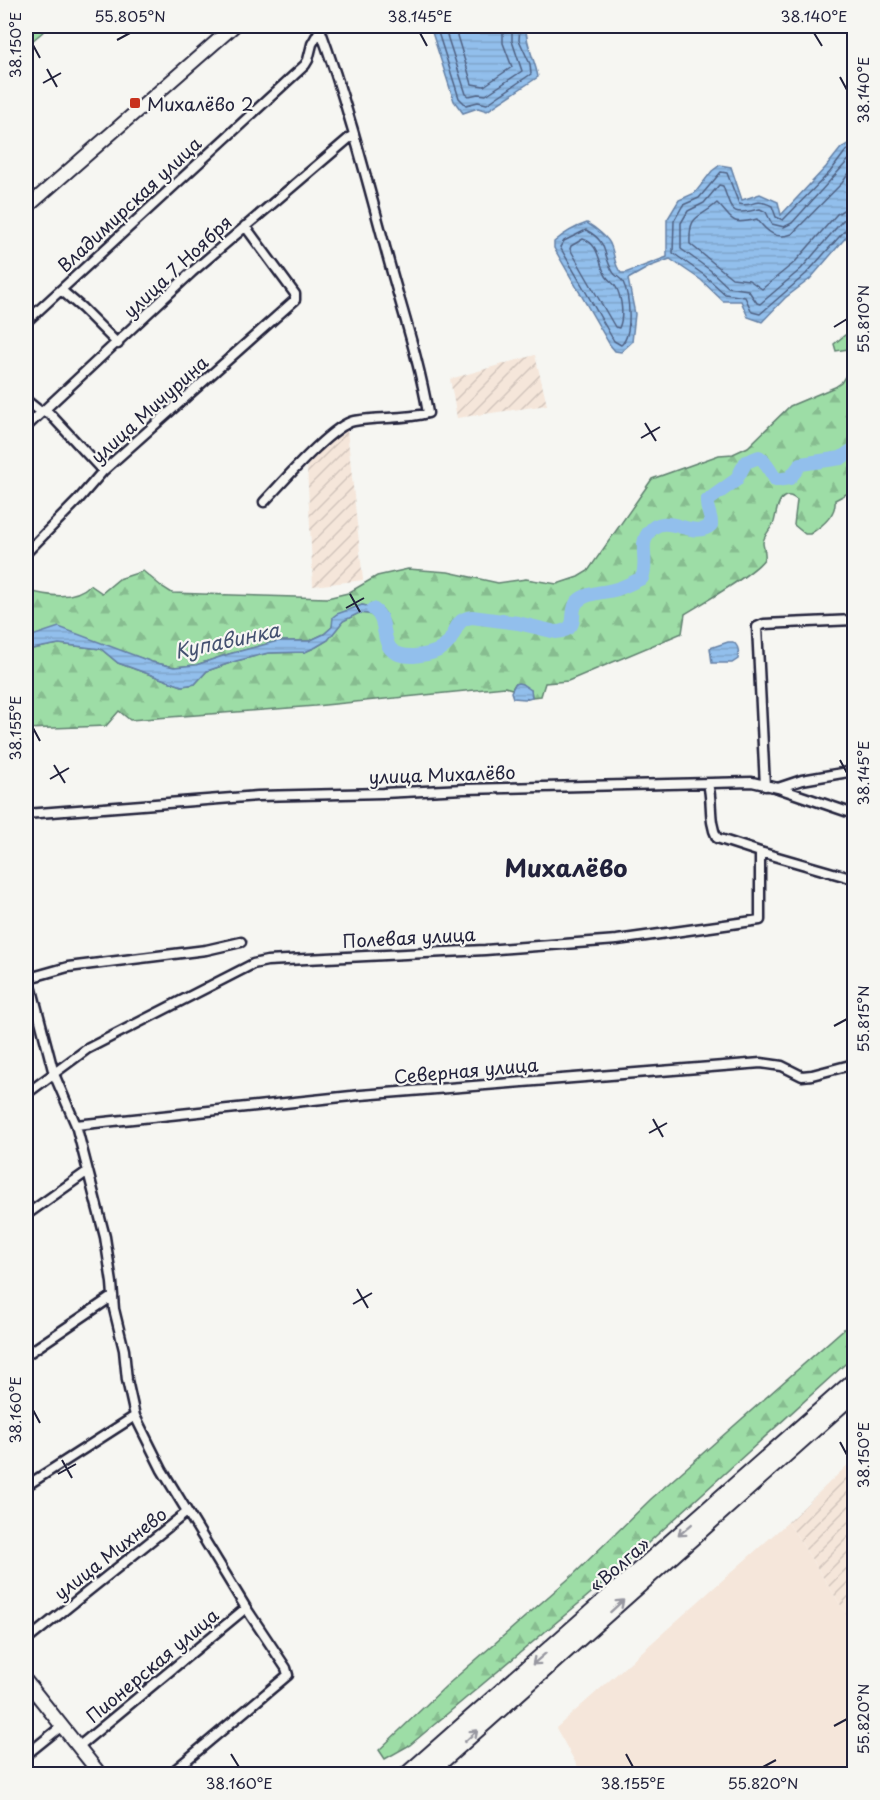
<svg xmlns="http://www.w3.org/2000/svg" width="880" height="1800" font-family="'Playpen Sans',sans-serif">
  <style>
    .built { fill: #f5e6da }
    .industrial { fill: url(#industrial-furrows) }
    .forest { fill: url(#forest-firs); stroke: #608070; stroke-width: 1.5 }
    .green { fill: #9ddda6; stroke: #608070; stroke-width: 1.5 }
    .water { fill: url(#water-rules); stroke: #6580a5; stroke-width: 1.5 }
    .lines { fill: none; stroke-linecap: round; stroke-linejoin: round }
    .shore { stroke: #4f6182; stroke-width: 1.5 }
    .river { stroke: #92bfec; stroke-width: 14 }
    .minor-casing { stroke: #22223b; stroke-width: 13 }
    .secondary-casing { stroke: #22223b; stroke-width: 16 }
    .trunk-casing { stroke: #22223b; stroke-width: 18 }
    .minor { stroke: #f6f6f2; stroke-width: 8 }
    .secondary { stroke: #f6f6f2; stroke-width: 12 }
    .trunk { stroke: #f6f6f2; stroke-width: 14 }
    .oneway { stroke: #9797a0 }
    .ticks { fill: none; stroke: #22223b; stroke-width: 2 }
    .poi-dot { fill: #c8321e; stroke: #f6f6f2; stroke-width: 2 }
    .labels { text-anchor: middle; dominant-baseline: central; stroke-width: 4.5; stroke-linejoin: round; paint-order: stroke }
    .poi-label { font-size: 18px; fill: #22223b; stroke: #f6f6f2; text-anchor: start }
    .street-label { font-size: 18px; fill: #22223b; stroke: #f6f6f2 }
    .water-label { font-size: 20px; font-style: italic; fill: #445170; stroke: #f6f6f2 }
    .district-label { font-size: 24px; font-weight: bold; fill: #22223b; stroke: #f6f6f2 }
    .neatline { fill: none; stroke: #22223b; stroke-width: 2 }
    .ticks-label { font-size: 15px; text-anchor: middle; fill: #22223b }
  </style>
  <defs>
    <pattern id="industrial-furrows" width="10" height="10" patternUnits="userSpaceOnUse" patternTransform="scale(1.5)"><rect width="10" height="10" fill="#f5e6da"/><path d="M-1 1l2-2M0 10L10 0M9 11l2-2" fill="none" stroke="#d2c5bc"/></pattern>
    <pattern id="forest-firs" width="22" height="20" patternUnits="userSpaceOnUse" patternTransform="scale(1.5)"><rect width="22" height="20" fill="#9ddda6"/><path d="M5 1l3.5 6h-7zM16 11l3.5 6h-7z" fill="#87bd90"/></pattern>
    <pattern id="water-rules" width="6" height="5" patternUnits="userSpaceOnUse" patternTransform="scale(1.5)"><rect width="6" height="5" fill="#92bfec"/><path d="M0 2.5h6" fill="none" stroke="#7ea4cb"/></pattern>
  </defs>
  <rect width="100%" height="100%" fill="#f6f6f2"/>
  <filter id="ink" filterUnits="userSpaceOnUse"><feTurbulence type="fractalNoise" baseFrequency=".0167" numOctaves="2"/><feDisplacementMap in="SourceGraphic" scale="12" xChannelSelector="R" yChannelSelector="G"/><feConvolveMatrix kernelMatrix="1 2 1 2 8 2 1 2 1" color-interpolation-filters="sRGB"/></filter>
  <g filter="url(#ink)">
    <path class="built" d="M788 1522 854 1626V1774H582L556 1728Z"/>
    <path class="industrial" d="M535 355 547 405 457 418 450 379Z
      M347 430 363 580 313 586 307 466 321 451 328 446 329 443Z
      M854 1459V1626L788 1522Z"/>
    <path class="forest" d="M851 334 854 335V348L836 351 834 344 845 335Z
      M854 365V490L835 500C837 515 821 527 810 534H805L794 525 797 500C793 497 789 494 784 497 777 500 776 516 774 522 771 529 763 536 763 543 763 547 766 552 765 557 761 570 699 605 685 614L682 633 568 681 545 683 541 696 532 697 531 690 515 684 512 689 505 687 315 706 130 720 119 711 106 726 26 729V650L59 644 101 649 118 663 182 686 195 684 207 671 236 661 268 653 305 652 316 647 328 640 343 621 359 613 369 614 379 621 382 609 362 605 334 620 332 627 324 634 309 641H278L229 654 196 665 174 667 152 662 103 645 26 638V590C46 596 74 601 90 585L102 593 119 579 143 571 161 586 172 593 327 598 348 593 377 576 408 569 448 572 498 583 526 579 557 584 578 577 588 571 652 479 719 455 733 454 748 447 790 406 835 387 841 383 851 367Z
      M854 1320V1356L615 1573 410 1745 385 1759 379 1750 446 1686 573 1575 651 1499Z"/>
    <path class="green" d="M26 26H50L26 46Z"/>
    <path class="water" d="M430 26H526C525 44 535 59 538 77L487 111 478 108 463 113 454 101Z
      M854 140V228L810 279 785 298 762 322 748 317 741 301H723L701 280 670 259 651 266 628 279 635 314 632 342 621 352 615 351 610 345 554 248V242C563 234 575 227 587 223 594 227 609 238 611 246 615 256 614 265 621 273H625L667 257V220L679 200 695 193 712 171 720 165 731 167 742 200 760 194 778 202 781 215 826 167 841 148Z
      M362 605 382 609 386 614 383 621 369 614 359 613 343 621 328 640 316 647 305 652 268 653 236 661 207 671 195 684 182 686 118 663 101 649 59 644 26 650V638L59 627 152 662 174 667 196 665 229 654 278 641H309L324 634 332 627 333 617 337 614Z
      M728 642H733C739 646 739 652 738 659L732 663H712L710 648Z
      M518 683 522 684 531 690 532 697 525 699 513 698 511 692 515 684Z"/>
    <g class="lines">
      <path class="shore" d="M436 26 459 98 466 105 478 102 487 104 531 74 530 64 519 40 520 26
        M444 26 466 94 469 96 478 94 486 95 522 71 512 41V26
        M454 26 472 84 484 86 512 67 503 43V26
        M854 146 845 152 830 172 783 220 776 217 772 206C753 197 753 208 739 204L727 173 721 172 699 198 683 205 674 221 673 253 704 275 725 294 745 297 752 312 760 314 806 274 848 227 854 225
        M854 154 792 223 784 227 772 224 766 212 760 209C731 215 733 214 723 186L719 185 704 203 688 211 681 223V249L710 270 728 287 748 290 757 303 760 304 801 269 843 220 854 217
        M854 166 842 183 792 234C776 240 767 232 757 219 728 226 734 219 717 203 697 221 689 213 690 244L732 278 749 280 762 289 795 262 837 214 845 209 854 208
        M586 230C609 242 602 254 613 272 615 276 621 278 623 282 630 296 633 335 621 345L614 341 560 247 564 241Z
        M583 239C600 244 598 263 606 276 609 281 614 283 616 287 622 298 624 317 619 328L615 327 570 249 571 246Z"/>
      <path class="river" d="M373 609C394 623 372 657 414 656 425 655 441 652 448 643 457 632 455 619 472 617L518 623 556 632C582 630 568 612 577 602 586 592 605 593 617 589 626 586 634 582 642 578 649 561 638 545 649 532 666 510 692 541 711 525 712 516 706 510 707 501L736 480 746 462 759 457 764 461 776 480 790 478 801 464 841 458 854 449"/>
      <g class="minor-casing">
        <path id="minor" d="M61 290 82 308 118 344
          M26 322 305 65 308 60 312 44 321 28
          M26 400 41 412 49 413 103 471
          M26 427 192 272 354 134
          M264 502C282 483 332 425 354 421 379 416 404 420 428 413 419 360 402 310 388 258 367 180 347 102 319 26
          M26 553 78 500 103 471 295 300V294L245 226
          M708 784C713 802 708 821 717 838L760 852 854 879
          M765 786 757 627 764 624 854 620
          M778 788 802 780 854 771
          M26 814 258 796 383 793 464 789 752 782 778 788 854 814
          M26 975 29 978 54 1074 76 1125 105 1237 112 1283 114 1309 124 1350 127 1380 135 1416 162 1470 246 1608 286 1668 288 1675 170 1774
          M29 978 68 967 206 950 241 942
          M26 1094 87 1049 253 964 267 961 485 950 617 940 760 920V852
          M76 1125 361 1095 761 1063 782 1066 802 1076 812 1075 854 1064
          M26 1215 88 1171
          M26 1355 113 1296
          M26 1486 135 1416
          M26 1641 187 1512
          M78 1747 246 1608
          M26 1755 62 1726"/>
      </g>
      <g class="secondary-casing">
        <path id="secondary" d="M26 208 234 26
          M26 1681 100 1774"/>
      </g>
      <g class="trunk-casing">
        <path id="trunk" d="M407 1774 854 1380
          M428 1774 854 1394"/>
      </g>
      <use href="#minor" class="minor"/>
      <use href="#secondary" class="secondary"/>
      <use href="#trunk" class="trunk"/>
    </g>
    <defs><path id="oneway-shaft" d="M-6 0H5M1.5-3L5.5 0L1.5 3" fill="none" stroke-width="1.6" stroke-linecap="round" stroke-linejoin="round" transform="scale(1.5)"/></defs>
    <g class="oneway">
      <use href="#oneway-shaft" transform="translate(685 1530) rotate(139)"/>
      <use href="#oneway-shaft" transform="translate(617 1606) rotate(-42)"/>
      <use href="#oneway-shaft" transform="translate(539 1659) rotate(139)"/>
      <use href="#oneway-shaft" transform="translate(471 1736) rotate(-42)"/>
    </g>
  </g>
  <path class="ticks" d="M420 33 427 46M814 33 822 46M117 40 130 33M33 45 40 58M47 69 57 87M840 77 847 90M43 83 61 73M834 327 847 319M645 423 656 441M641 438 660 427M350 594 360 612M346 608 364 598M33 728 40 741M840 760 847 773M54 765 65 783M50 779 69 768M834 1026 847 1019M653 1119 663 1137M649 1133 667 1123M357 1289 368 1308M353 1304 372 1293M33 1410 40 1423M840 1442 847 1455M62 1460 72 1478M58 1474 76 1464M834 1726 847 1719M231 1754 239 1767M626 1754 633 1767M763 1767 776 1760"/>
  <rect class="poi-dot" x="129" y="97" width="12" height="12" rx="3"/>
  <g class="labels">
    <g class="poi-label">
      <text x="147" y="103">Михалёво 2</text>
    </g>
    <g class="street-label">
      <text transform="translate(129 204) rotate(-43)">Владимирская улица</text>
      <text transform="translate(177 266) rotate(-43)">улица 7 Ноября</text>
      <text transform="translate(149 409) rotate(-42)">улица Мичурина</text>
      <text transform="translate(442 774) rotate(-2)">улица Михалёво</text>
      <text transform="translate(409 937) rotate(-3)">Полевая улица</text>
      <text transform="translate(466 1070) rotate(-5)">Северная улица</text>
      <text transform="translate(110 1553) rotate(-38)">улица Михнево</text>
      <text transform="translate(619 1564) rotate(-41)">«Волга»</text>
      <text transform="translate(152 1665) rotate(-40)">Пионерская улица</text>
    </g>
    <g class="water-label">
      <text transform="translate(227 640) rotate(-12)">Купавинка</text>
    </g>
    <g class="district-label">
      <text x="566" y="867">Михалёво</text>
    </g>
  </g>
  <rect width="880" height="1800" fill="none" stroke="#f6f6f2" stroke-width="66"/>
  <rect x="33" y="33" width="814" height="1734" class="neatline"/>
  <g class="ticks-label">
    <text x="130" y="22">55.805°N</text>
    <text x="420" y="22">38.145°E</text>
    <text x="814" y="22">38.140°E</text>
    <text transform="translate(16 45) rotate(-90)" y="5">38.150°E</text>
    <text transform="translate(864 90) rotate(-90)" y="5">38.140°E</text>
    <text transform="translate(864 319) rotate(-90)" y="5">55.810°N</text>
    <text transform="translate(16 728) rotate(-90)" y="5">38.155°E</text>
    <text transform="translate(864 773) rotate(-90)" y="5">38.145°E</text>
    <text transform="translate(864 1019) rotate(-90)" y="5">55.815°N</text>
    <text transform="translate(16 1410) rotate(-90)" y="5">38.160°E</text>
    <text transform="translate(864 1455) rotate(-90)" y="5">38.150°E</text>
    <text transform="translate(864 1719) rotate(-90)" y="5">55.820°N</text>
    <text x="239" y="1789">38.160°E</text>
    <text x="633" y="1789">38.155°E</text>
    <text x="763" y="1789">55.820°N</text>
  </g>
</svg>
